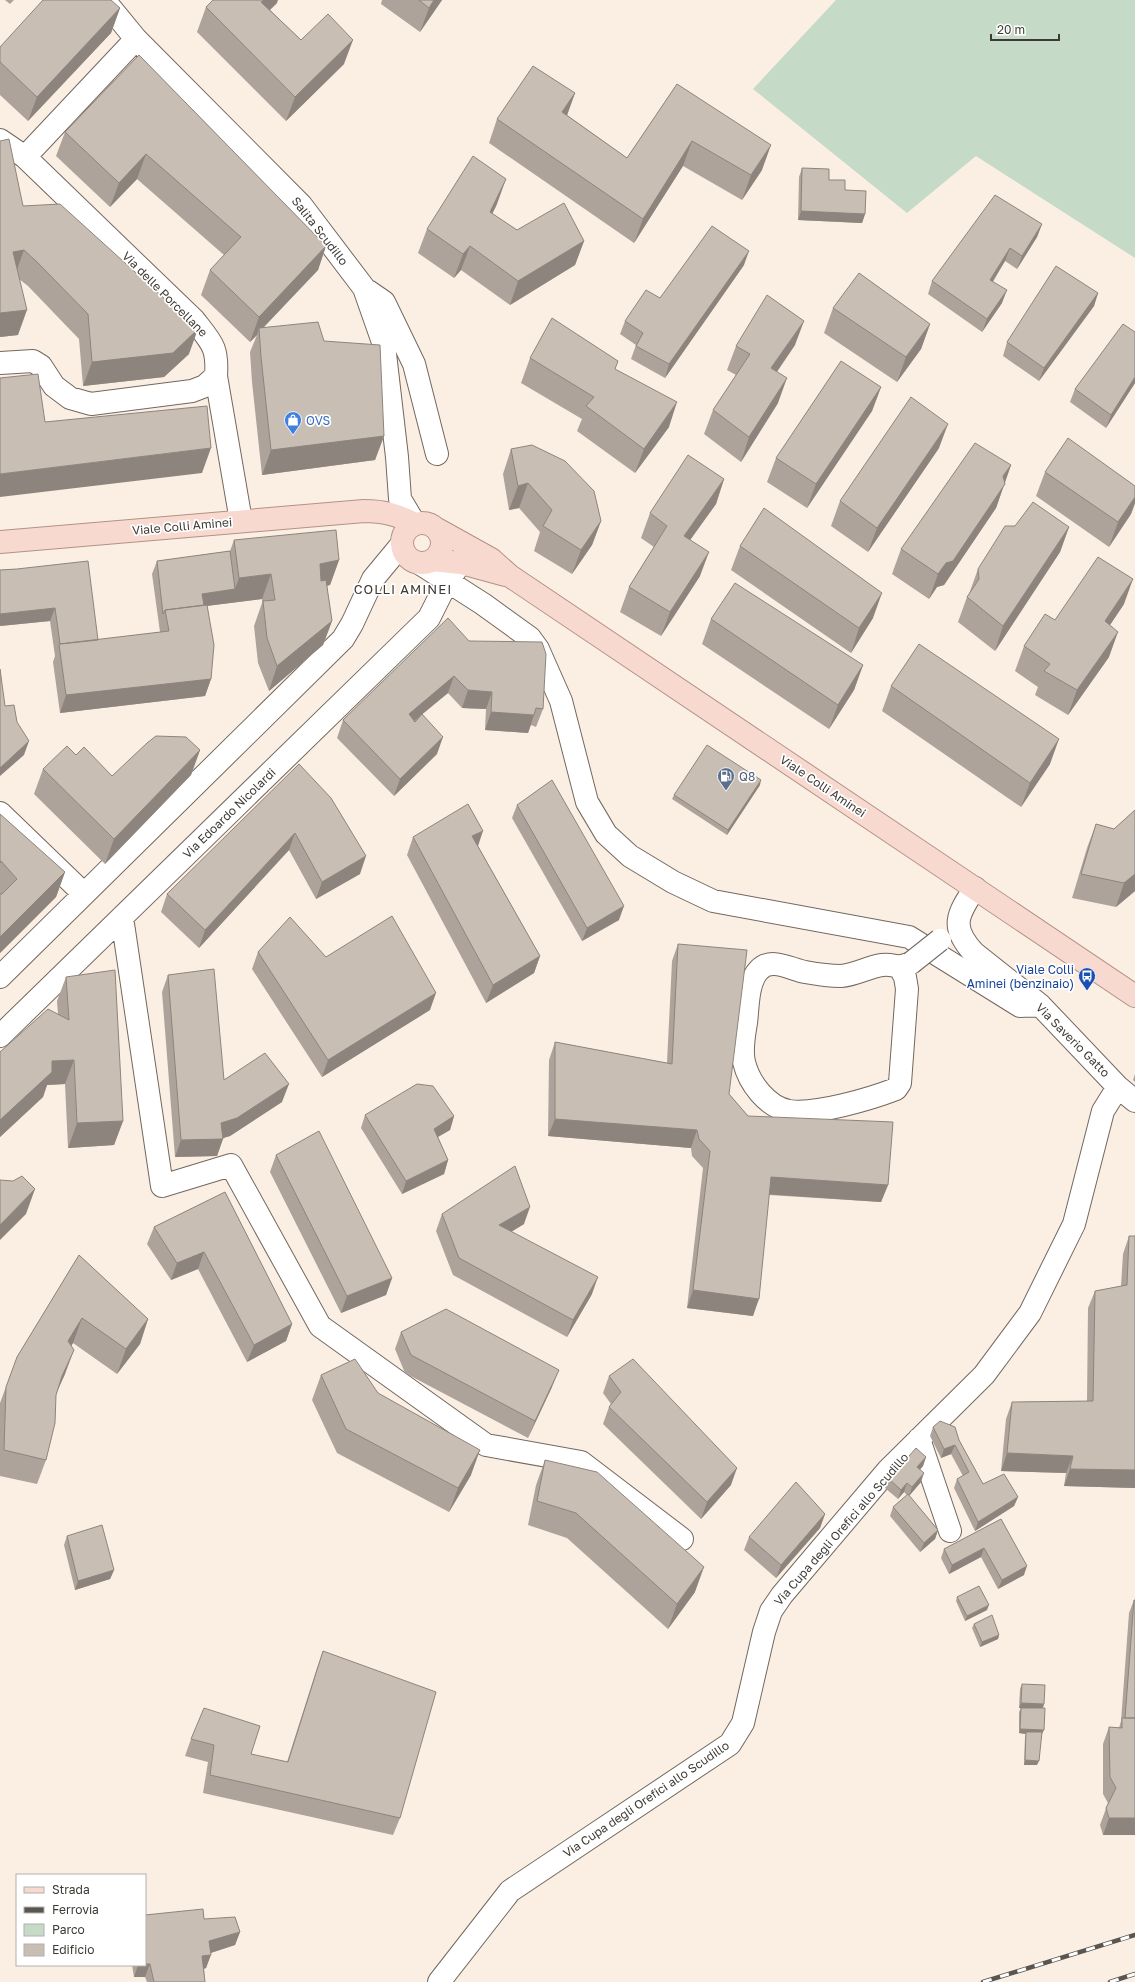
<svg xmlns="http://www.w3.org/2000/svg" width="1135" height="1982" font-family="'Golos Text',sans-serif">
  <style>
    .green { fill: #c5dac7 }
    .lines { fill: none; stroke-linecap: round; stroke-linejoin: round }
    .minor-casing { stroke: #72685e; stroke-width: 24 }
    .major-casing { stroke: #b39185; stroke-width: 24 }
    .minor { stroke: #fff; stroke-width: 22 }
    .major { stroke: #f7d9d0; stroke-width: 22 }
    .rail-casing { stroke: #5a554f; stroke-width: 4.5 }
    .rail { stroke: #fff; stroke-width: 3; stroke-dasharray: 9; stroke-linecap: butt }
    .minor-bridge-casing { stroke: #72685e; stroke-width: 24; stroke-linecap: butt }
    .minor-bridge { stroke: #fff; stroke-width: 22 }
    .wall { fill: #ada39a }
    .shaded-wall { fill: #8d857d }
    .building { fill: #c9beb3; stroke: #8d857d }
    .labels { text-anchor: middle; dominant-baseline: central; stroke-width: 3.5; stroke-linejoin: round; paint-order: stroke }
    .street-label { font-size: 12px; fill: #3e3a35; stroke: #fff }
    .shop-label { font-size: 12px; fill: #366cbe; stroke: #fff; text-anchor: start }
    .service-label { font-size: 12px; fill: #4e5e75; stroke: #fff; text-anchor: start }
    .transit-label { font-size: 12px; fill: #164399; stroke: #fff; text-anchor: end }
    .neighbourhood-label { font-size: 13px; letter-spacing: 1px; fill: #3e3a35; stroke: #fff }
  </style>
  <rect width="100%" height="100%" fill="#fbefe4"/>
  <path class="green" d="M836 0H1135V258L976 156 907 213 753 89Z"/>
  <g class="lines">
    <g class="minor-casing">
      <path id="minor" d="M104 0 136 39 301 205 364 288 384 345 397 457 400 499 415 524
        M0 140 25 157 194 320C212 343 218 347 216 376L241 521
        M25 157 136 39
        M368 291 384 302 414 364 437 454
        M0 363 33 361 41 366 54 386 70 398 91 404 192 391 205 386 216 376
        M419 563 483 604 530 638 538 649 561 701 587 802 606 834 630 856 673 882 713 901 909 937 1020 1006 1040 1005
        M0 813 84 894
        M975 888C957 915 950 927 974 953L1040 1005 1118 1087 1135 1101
        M122 917 162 1186 231 1165 320 1326 486 1445 581 1462 682 1539
        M900 968 905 977 907 989 900 1083 896 1089C870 1099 816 1115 789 1111 767 1107 749 1083 744 1062 741 1050 744 1035 746 1023 748 1008 747 982 759 970 771 957 790 969 805 972 816 974 830 976 841 976 855 975 868 967 882 965 895 963 894 970 911 963
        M0 977 343 639 352 624 373 579 402 544
        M0 1036 429 618 447 582 455 571
        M919 1439 950 1531
        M439 1982 510 1891 730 1744 743 1723 764 1632 771 1611 782 1595 888 1470 984 1375 1030 1313 1074 1224 1103 1111 1118 1087"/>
    </g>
    <g class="major-casing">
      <path id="major" d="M402 543a20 20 0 1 1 40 0a20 20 0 1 1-40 0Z
        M437 529 491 559 510 576 1135 996
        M0 542 364 511C384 511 398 515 415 524
        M432 560 461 563 505 575"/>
    </g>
    <use href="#minor" class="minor"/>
    <use href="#major" class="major"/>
    <g class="rail-casing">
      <path id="rail" d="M983 1982 1135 1935
        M1110 1982 1135 1974"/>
    </g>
    <use href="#rail" class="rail"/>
    <g class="minor-bridge-casing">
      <path id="minor-bridge" d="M911 963 940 940"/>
    </g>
    <use href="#minor-bridge" class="minor-bridge"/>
  </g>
  <path class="wall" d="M5 0H14L10 4Z
    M382 0H442L420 32 381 4Z
    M277 3 270 10 301 40 344 64 286 121 197 32 206 7Z
    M120 8 111 33 28 121 0 95V47Z
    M139 55 326 246 318 270 264 327 324 341 384 436 375 460 262 475 252 382 250 352 257 335 250 342 201 295 210 270 224 255 137 179 110 207 56 156 65 132Z
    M677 84 762 170 742 200 683 166 634 243 489 143 497 119 575 93 567 115 627 158Z
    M802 168 829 180 845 190 865 214 862 223 798 220 799 177Z
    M497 204 492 214 517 230 584 241 575 265 510 305 461 270 454 278 418 253 427 229Z
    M23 206 189 354 164 377 83 386 79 339 28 286 19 279 18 335 0 337Z
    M1042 224 1037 237 1017 269 1005 261 993 282 1002 303 982 332 928 294 932 281Z
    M744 265 665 378 631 359 636 345 620 334 625 321Z
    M1098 293 1094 306 1039 381 1003 356 1007 342Z
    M833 308 930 324 921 349 897 382 824 333Z
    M1135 332V383L1106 428 1070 402 1075 389Z
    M795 345 777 372 778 403 741 462 704 434 713 410 736 375 727 370 736 346Z
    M530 358 615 369 669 427 635 473 577 431 582 419 521 383Z
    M881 387 872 411 807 508 767 482 776 458Z
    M939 448 868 552 831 526 840 501Z
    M511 449 601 521 592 545 572 574 534 551 540 532 519 508 509 510 503 474Z
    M1011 465 996 508 944 585 937 587 929 599 892 574 901 549Z
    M1045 472 1135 486V503L1131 514 1109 547 1036 496Z
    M724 479 716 504 690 540 700 576 661 636 620 612 629 587 654 547 641 538 650 513Z
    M1069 527 1060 552 995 651 958 622 967 597 969 595V594L978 569Z
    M234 540 339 560 330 585 327 586 332 621 323 645 269 691 258 663 254 626 262 603V599L207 606 211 679 205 696 60 713 53 662 55 656 50 621 0 626V570L17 569 98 640 160 632 152 574 157 561 230 551Z
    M740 546 873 618 851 653 731 570Z
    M1124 604 1110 625 1109 657 1068 715 1035 695 1038 687 1015 671 1024 646 1055 620Z
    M711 619 863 665 854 690 829 729 702 644Z
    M469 641 543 709 536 727 531 725 528 733 485 730 486 709 462 708 448 693 422 714 437 754 394 796 337 738 343 720Z
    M891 686 1050 764 1021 807 882 711Z
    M200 750 191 775 105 864 34 794 43 769 76 755 112 776Z
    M760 785 727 835 672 799 674 795Z
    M331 798 360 874 316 899 289 850 199 948 161 912 167 894Z
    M517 805 619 920 582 941 512 818Z
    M1135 810V891L1116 907 1072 898 1087 848 1096 824 1114 829Z
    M0 814 65 872 56 897 0 953Z
    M413 837 478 846 540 956 534 973 486 1003 407 855Z
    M678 944 729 1094 748 1116 888 1185 881 1202 769 1195 753 1316 687 1308 703 1168 692 1156 691 1148 548 1136 549 1060 555 1042 667 1063 672 961Z
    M258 952 326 957 430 1010 322 1077 252 969Z
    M168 975 224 1080 282 1102 230 1136 223 1138 217 1156 175 1157 162 992Z
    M66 977 123 1121 114 1145 68 1148 65 1084 47 1085 43 1097 0 1137V1052L58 1014 57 1001Z
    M1135 1074V1082L1133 1080Z
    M365 1115 454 1116 450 1130 438 1137 448 1160 444 1174 402 1194 361 1128Z
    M276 1155 392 1278 386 1295 341 1313 270 1172Z
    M225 1192 292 1324 286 1341 247 1362 198 1269 171 1280 147 1244 154 1227Z
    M442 1214 524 1224 511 1232 592 1294 567 1337 453 1275 436 1231Z
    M1129 1236 1135 1488 1064 1486 1066 1473 1001 1471 1006 1419 1012 1402 1087 1401 1088 1308 1095 1291 1121 1286 1123 1254Z
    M79 1255 148 1319 140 1344 117 1374 73 1343 71 1346 65 1374 57 1391 56 1395 46 1460 37 1484 0 1476V1403L17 1357Z
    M401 1332 552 1387 528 1438 405 1373 395 1349Z
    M321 1375 378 1393 471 1475 449 1512 337 1453 312 1400Z
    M609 1376 731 1485 701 1519 603 1424 609 1407 611 1404 603 1393Z
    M933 1427 959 1440 983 1484 1018 1497 1014 1506 975 1531 954 1488 957 1479 963 1476 951 1454 941 1458 930 1436Z
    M926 1457 923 1466 920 1470 921 1482 909 1496 938 1530 935 1539 920 1552 890 1516 893 1507 907 1495 904 1492 898 1499 885 1488 889 1479Z
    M545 1460 695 1592 668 1629 567 1538 528 1525 536 1485Z
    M825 1514 820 1528 776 1578 744 1550 749 1537Z
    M1001 1519 1024 1575 998 1589 981 1557 949 1574 941 1558 944 1549Z
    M67 1536 114 1570 110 1579 75 1590 64 1545Z
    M957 1597 987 1610 965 1621 956 1601Z
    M1134 1600H1135V1835H1103L1100 1825 1108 1803 1103 1794V1744L1109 1727 1119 1728 1121 1721 1129 1613Z
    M974 1624 999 1635 998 1639 980 1647 972 1628Z
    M323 1651 400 1818 393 1835 203 1793 208 1762 185 1756 191 1739 251 1754 287 1762 317 1668Z
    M1022 1684 1044 1704 1043 1708 1042 1734H1041L1037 1765H1024L1025 1737 1026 1734 1019 1733V1712L1021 1708H1019L1020 1689Z
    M204 1919 240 1932 235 1945 211 1953 206 1968 204 1969 205 1982H147L145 1977H134L132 1965H145Z"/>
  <path class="shaded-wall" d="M264 0H278L277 3 252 27 261 2Z
    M434 0H442L420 32 429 8Z
    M120 8 111 33 28 121 37 97Z
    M353 40 344 64 286 121 295 97Z
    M575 93 566 118 562 112Z
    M692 141 683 166 634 243 643 219Z
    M771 145 762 170 742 200 751 175Z
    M146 154 137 179 110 207 119 183Z
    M506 179 497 204 481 237 490 212Z
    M801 211 865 214 862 223 798 220Z
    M1042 224 1037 237 1017 269 1022 256Z
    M584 241 575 265 510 305 518 281Z
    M326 246 318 270 259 332V328L257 335 250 342 259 317Z
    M470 246 461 270 454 278 463 254Z
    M1010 248 1005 261 985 293 990 280Z
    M24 250 15 275 13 252Z
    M749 251 744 265 665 378 669 364Z
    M1007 290 1002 303 982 332 987 319Z
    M1098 293 1094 306 1039 381 1044 368Z
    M27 310 18 335 0 337V313Z
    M804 321 795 345 762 393 771 368Z
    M930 324 921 349 897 382 906 357Z
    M198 329 189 354 164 377 83 386 92 362Z
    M1135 377V383L1106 428 1111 415Z
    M787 378 778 403 741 462 749 437Z
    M881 387 872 411 807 508 816 484Z
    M677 402 669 427 635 473 644 449Z
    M948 424 939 448 868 552 877 528Z
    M384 436 375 460 262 475 271 450Z
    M211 448 202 473 0 497V474Z
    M1011 465 996 508 944 585 937 587 929 599 938 574 1003 476Z
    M724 479 716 504 675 561 684 536Z
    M528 483 519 508 509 510 518 486Z
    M1135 497V503L1131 514 1109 547 1118 522Z
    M601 521 592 545 572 574 581 550Z
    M1069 527 1060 552 995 651 1003 626Z
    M709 552 700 576 661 636 670 612Z
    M339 560 330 585 311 588 320 564Z
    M271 574 262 599 198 607 202 594 235 589 239 578Z
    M1133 579 1124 604 1096 646 1105 621Z
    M882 593 873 618 851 653 859 628Z
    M55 608 50 621 0 626V614Z
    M332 621 323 645 269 691 277 666Z
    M1118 632 1109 657 1068 715 1077 690Z
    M863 665 854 690 829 729 838 705Z
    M454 676 448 693 402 731 409 714Z
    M211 679 205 696 60 713 66 695Z
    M468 690 492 692 486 709 462 708Z
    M491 712 534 715 528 733 485 730Z
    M443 737 437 754 394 796 400 779Z
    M1059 739 1050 764 1021 807 1030 783Z
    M29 741 24 755 0 776V768Z
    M200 750 191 775 105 864 114 839Z
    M761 780 760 785 727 835 728 830Z
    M483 831 477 849 472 836Z
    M295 833 289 850 199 948 205 930Z
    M366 856 360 874 316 899 322 882Z
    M65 872 56 897 0 953V937Z
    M1135 874V891L1116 907 1124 883Z
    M624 906 619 920 582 941 587 928Z
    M540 956 534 973 486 1003 493 985Z
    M436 993 430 1010 322 1077 328 1060Z
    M74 1060 65 1084 47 1085 43 1097 0 1137V1120L52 1061Z
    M289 1084 282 1102 230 1136 220 1139H223L217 1156 175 1157 181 1140Z
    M454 1116 450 1130 429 1142 434 1129Z
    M555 1119 697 1130 691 1148 548 1136Z
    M123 1121 114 1145 68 1148 77 1123Z
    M448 1160 444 1174 402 1194 406 1181Z
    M771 1177 888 1185 881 1202 764 1194Z
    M35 1189 26 1214 0 1240V1225Z
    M530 1207 524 1224 493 1243 499 1225Z
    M204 1252 198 1269 171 1280 177 1263Z
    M598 1277 592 1294 567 1337 573 1320Z
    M392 1278 386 1295 341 1313 347 1296Z
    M693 1290 759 1299 753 1316 687 1308Z
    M82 1318 73 1343 59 1366 68 1341Z
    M148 1319 140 1344 117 1374 126 1349Z
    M292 1324 286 1341 247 1362 254 1345Z
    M74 1350 65 1374 53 1401 62 1376Z
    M559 1370 552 1387 528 1438 535 1421Z
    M955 1445 951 1454 941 1458 944 1449Z
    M480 1450 471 1475 449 1512 458 1488Z
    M1007 1453 1073 1456 1066 1473 1001 1471Z
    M926 1457 923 1466 914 1476 917 1467Z
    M737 1468 731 1485 701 1519 707 1502Z
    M1070 1469 1135 1470V1488L1064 1486Z
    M924 1473 921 1482 909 1496 912 1487Z
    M907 1483 904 1492 898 1499 901 1490Z
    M1018 1497 1014 1506 975 1531 978 1522Z
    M825 1514 820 1528 776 1578 781 1565Z
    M938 1530 935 1539 920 1552 924 1543Z
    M984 1548 981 1557 949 1574 952 1565Z
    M1027 1566 1024 1575 998 1589 1002 1580Z
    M704 1567 695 1592 668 1629 677 1604Z
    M114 1570 110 1579 75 1590 78 1581Z
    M989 1605 987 1610 965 1621 967 1616Z
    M999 1635 998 1639 980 1647 982 1642Z
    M1021 1703 1044 1704 1042 1709 1019 1708Z
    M1020 1729 1044 1730 1042 1734H1026V1732V1734L1019 1733Z
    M1025 1760 1039 1761 1037 1765H1024Z
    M1109 1818H1135V1835H1103Z
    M240 1932 235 1945 204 1955 209 1941Z
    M211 1955 206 1968 197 1970 202 1956Z
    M145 1964H150L145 1977H134L138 1965H145Z"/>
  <path class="building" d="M43 0H111L120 8 37 97 0 62V47Z
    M213 0H264L261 2 301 40 328 14 353 40 295 97 206 7Z
    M419 0H434L429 8Z
    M139 55 326 246 259 317 210 270 241 237 146 154 119 183 65 132Z
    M533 66 575 93 562 112 627 158 677 84 771 145 751 175 692 141 643 219 497 119Z
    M9 139 23 206 60 204 198 329 173 353 92 362 88 314 37 262 24 250 13 252 27 310 0 313V141Z
    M473 156 506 179 490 212 517 230 564 203 584 241 518 281 470 246 463 254 427 229Z
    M802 168 829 169V180H845V190L866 191 865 214 801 211Z
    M995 195 1042 224 1022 256 1010 248 990 280 1007 290 987 319 932 281Z
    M712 226 749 251 669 364 636 346 643 333 625 321 646 290 660 298Z
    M1056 266 1098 293 1044 368 1007 342Z
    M859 273 930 324 906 357 833 308Z
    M767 295 804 321 771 368 787 378 749 437 713 410 750 354 736 346Z
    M552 318 618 361 615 369 677 402 644 449 586 406 594 397 530 358Z
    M318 322 324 341 380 345 384 436 271 450 261 357 259 328Z
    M1123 324 1135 332V377L1111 415 1075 389Z
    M841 361 881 387 816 484 776 458Z
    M38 374 45 422 207 406 211 448 0 474V378Z
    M911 397 948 424 877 528 840 501Z
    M1068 438 1135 486V497L1118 522 1045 472Z
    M975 443 1011 465 1003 476 1005 484 953 561 946 563 938 574 901 549Z
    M532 445 565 461 594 491 601 521 581 550 543 526 552 510 528 483 518 486 511 449Z
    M688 455 724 479 684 536 709 552 670 612 629 587 667 526 650 513Z
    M1033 502 1069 527 1003 626 967 597 979 579 978 569 1005 526H1015Z
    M764 508 882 593 859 628 740 546Z
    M336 530 339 560 320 564 321 581 326 580 332 621 277 666 267 638 263 601 275 600 271 574 239 578 234 540Z
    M230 551 235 589 202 594 204 605 165 610 163 614 157 561Z
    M1098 557 1133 579 1105 621 1118 632 1077 690 1044 671 1050 664 1024 646 1045 614 1055 620Z
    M88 561 98 640 60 644 55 608 0 614V570L17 569Z
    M735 583 863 665 838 705 711 619Z
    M207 605 214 645 211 679 66 695 59 644 169 631 165 610Z
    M448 618 469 641 542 642 546 654 543 709 536 708 534 715 491 712 492 692 468 690 454 676 409 714 415 722 422 714 443 737 400 779 343 720Z
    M919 644 1059 739 1030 783 891 686Z
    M0 669 5 706 14 705 17 722 29 741 0 768Z
    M156 736 186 737 200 750 114 839 43 769 67 746 76 755 84 747 112 776 147 743Z
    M707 745 761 780 728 830 674 795Z
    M299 764 331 798 366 856 322 882 295 833 205 930 167 894Z
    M552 780 624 906 587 928 517 805Z
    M468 804 483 831 472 836 540 956 493 985 413 837Z
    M1135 810V874L1124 883 1081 874 1096 824 1114 829Z
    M0 814 65 872 0 937V894H2L17 879 1 861 0 863Z
    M392 916 436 993 328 1060 258 952 290 917 326 957Z
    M678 944 747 950 729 1094 748 1116 893 1122 888 1185 771 1177 759 1299 693 1290 710 1151 699 1139 697 1130 555 1119V1042L672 1064Z
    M214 969 224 1080 265 1053 289 1084 237 1118 221 1123 223 1139 181 1140 168 975Z
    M115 970 123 1121 77 1123 74 1060 52 1061V1072L0 1120V1052L48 1009 69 1020 66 977Z
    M417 1084 433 1086 454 1116 434 1129 448 1160 406 1181 365 1115Z
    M319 1131 392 1278 347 1296 276 1155Z
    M515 1166 530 1207 499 1225 598 1277 573 1320 459 1258 442 1214Z
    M22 1176 35 1189 0 1225V1180L13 1181Z
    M225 1192 292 1324 254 1345 204 1252 177 1263 154 1227Z
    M1129 1236H1135V1470L1070 1469 1073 1456 1007 1453 1012 1402 1093 1401 1095 1291 1127 1285Z
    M79 1255 148 1319 126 1349 82 1318 68 1341 74 1350 62 1376 56 1395 55 1423 46 1460 4 1450 6 1387 17 1357Z
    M446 1309 559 1370 535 1421 411 1355 401 1332Z
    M355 1359 378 1393 480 1450 458 1488 346 1429 321 1375Z
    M633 1359 737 1468 707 1502 609 1407 621 1392 609 1376Z
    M940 1421 955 1427 959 1440 983 1484 1004 1474 1018 1497 978 1522 957 1479 969 1472 955 1445 944 1449 933 1427Z
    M916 1448 926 1457 917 1467 924 1473 912 1487 907 1483 901 1490 889 1479Z
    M545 1460 597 1472 704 1567 677 1604 576 1513 537 1501Z
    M796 1482 825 1514 781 1565 749 1537Z
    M908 1494 938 1530 924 1543 893 1507Z
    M1001 1519 1027 1566 1002 1580 984 1548 952 1565 944 1549Z
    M102 1525 114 1570 78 1581 67 1536Z
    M979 1586 989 1605 967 1616 957 1597Z
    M1134 1600H1135V1718H1125Z
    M992 1615 999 1635 982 1642 974 1624Z
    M323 1651 436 1692 400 1818 210 1775 214 1745 191 1739 204 1708 260 1726 251 1754 288 1762Z
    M1022 1684 1045 1685 1044 1704 1021 1703Z
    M1021 1708H1045L1044 1730 1020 1729Z
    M1122 1718H1135V1818H1109L1106 1808 1116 1788 1110 1777 1109 1727 1122 1728Z
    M1026 1732H1042L1039 1761 1025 1760Z
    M203 1909 204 1919 235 1917 240 1932 209 1941 211 1955 202 1956 205 1982H154L150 1964H145V1915Z"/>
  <defs>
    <g id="shop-pin" transform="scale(0.9)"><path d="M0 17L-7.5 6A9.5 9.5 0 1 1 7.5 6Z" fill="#3f7fe0" stroke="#fff"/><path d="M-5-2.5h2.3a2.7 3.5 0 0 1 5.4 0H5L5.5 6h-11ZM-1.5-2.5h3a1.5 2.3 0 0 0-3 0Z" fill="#fff"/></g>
    <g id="fuel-pin" transform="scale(0.9)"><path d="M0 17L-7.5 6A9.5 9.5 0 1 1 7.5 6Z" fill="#5c6f8a" stroke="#fff"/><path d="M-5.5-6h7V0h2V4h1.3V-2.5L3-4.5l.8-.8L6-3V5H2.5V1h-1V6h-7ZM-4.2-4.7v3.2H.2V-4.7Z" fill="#fff"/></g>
    <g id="bus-pin" transform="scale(0.9)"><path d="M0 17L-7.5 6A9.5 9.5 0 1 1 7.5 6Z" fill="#1a4fb4" stroke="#fff"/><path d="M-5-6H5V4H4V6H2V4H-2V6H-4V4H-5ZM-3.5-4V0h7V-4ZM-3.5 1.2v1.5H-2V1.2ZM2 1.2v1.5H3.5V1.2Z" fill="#fff"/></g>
  </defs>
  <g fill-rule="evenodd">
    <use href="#shop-pin" x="293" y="420"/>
    <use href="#fuel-pin" x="726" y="776"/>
    <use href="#bus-pin" x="1087" y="976"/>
  </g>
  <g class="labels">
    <g class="street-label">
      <text transform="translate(320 231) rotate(52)">Salita Scudillo</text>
      <text transform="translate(165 294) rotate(45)">Via delle Porcellane</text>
      <text transform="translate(182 526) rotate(-5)">Viale Colli Aminei</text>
      <text transform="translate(823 786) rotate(34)">Viale Colli Aminei</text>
      <text transform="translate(229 813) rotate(-44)">Via Edoardo Nicolardi</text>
      <text transform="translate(1073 1040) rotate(45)">Via Saverio Gatto</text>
      <text transform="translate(841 1529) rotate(-49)">Via Cupa degli Orefici allo Scudillo</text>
      <text transform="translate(646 1799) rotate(-34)">Via Cupa degli Orefici allo Scudillo</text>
    </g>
    <g class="shop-label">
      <text x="306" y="420">OVS</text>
    </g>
    <g class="service-label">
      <text x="739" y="776">Q8</text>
    </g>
    <g class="transit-label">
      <text x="1074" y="969">Viale Colli<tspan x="1074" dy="14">Aminei (benzinaio)</tspan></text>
    </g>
    <g class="neighbourhood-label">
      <text x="403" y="589">COLLI AMINEI</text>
    </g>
  </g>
  <rect x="16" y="1874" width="130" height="92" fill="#ffffff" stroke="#b2b0ae"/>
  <rect x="24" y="1887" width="20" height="6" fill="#f7d9d0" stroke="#b2b0ae"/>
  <text x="52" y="1894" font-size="12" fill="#3e3a35">Strada</text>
  <rect x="24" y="1907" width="20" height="6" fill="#5a554f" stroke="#b2b0ae"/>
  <text x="52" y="1914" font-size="12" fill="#3e3a35">Ferrovia</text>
  <rect x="24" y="1924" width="20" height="12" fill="#c5dac7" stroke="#b2b0ae"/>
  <text x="52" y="1934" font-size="12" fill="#3e3a35">Parco</text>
  <rect x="24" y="1944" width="20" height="12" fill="#c9beb3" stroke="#b2b0ae"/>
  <text x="52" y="1954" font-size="12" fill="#3e3a35">Edificio</text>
  <path d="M991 34v6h68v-6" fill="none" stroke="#3e3a35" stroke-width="2"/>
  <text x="997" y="34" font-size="12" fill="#3e3a35" stroke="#ffffff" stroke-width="3" paint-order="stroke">20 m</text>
</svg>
